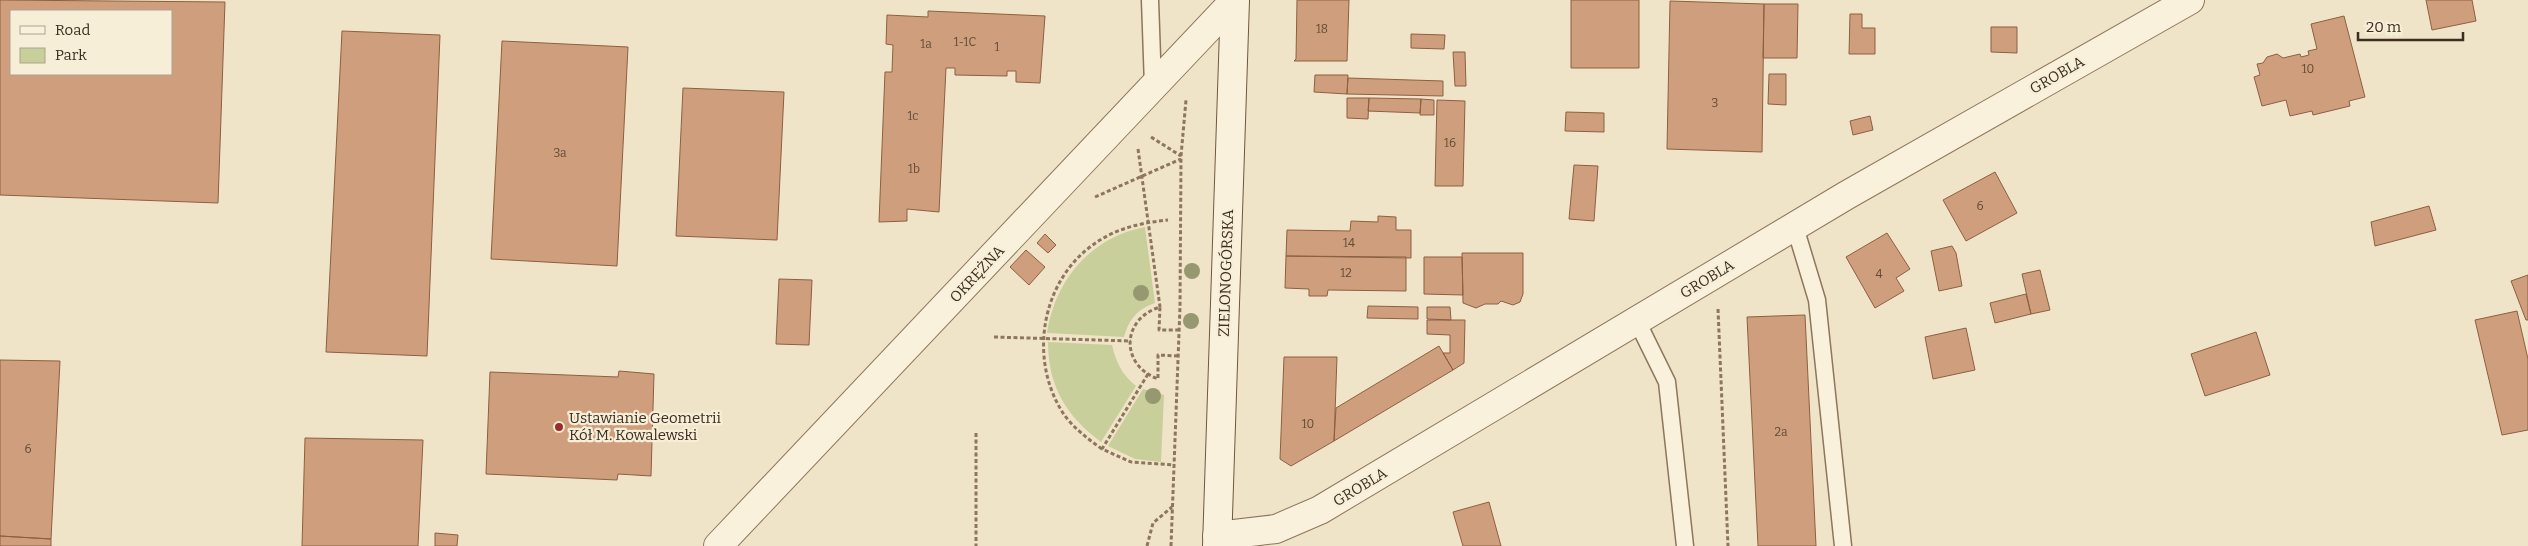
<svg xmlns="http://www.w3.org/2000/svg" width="2528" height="546" font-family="Bitter,serif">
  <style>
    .green { fill: #c9cf9b }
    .building { fill: #cf9f7d; stroke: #8d5f41; fill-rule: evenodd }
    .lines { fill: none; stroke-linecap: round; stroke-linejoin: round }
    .lane-casing { stroke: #8d765c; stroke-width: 19 }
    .street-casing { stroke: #8d765c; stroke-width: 30 }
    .secondary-casing { stroke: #6f573f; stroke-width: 30 }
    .path { stroke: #8d765c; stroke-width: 3; stroke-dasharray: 4 2.5; stroke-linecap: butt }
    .lane { stroke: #faf1dc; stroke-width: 16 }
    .street { stroke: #faf1dc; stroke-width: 28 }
    .secondary { stroke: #faf1dc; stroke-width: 28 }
    .tree { fill: #96986f }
    .poi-dot { fill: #9e2a2b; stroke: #f7eed8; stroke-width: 2 }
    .labels { text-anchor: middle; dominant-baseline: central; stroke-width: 4.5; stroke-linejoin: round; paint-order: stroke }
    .number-label { font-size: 12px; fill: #624a37 }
    .street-label { font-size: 15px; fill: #3d2e20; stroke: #f7eed8 }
    .poi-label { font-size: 15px; fill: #3d2e20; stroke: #f7eed8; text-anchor: start }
  </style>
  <rect width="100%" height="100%" fill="#f0e4c8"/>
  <path class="green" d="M1145 227 1155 303C1137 309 1129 320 1124 337L1047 333C1055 280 1091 237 1145 227Z
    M1048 342 1112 345C1116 362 1122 375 1136 386L1101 442C1066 416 1048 386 1048 342Z
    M1143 389 1164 395 1161 462 1135 459 1108 446Z"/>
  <path class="building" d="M0 0 225 2 218 203 0 195ZM11 11H171V74H11Z
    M1297 0H1349L1347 61H1294L1296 59Z
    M1571 0H1639V68H1571Z
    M2426 0H2472L2476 21 2432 30Z
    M1670 1 1764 4 1762 152 1667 149Z
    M1764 4H1798L1797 58H1763Z
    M928 11 1045 16 1040 83 1016 82V71H1007V76L955 75V68H946L939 212 907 209V221L879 222 885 72H892L893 45 886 44 887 15 928 17Z
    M1850 14H1862V28H1875V54H1849Z
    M2344 16 2365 97 2349 101 2350 106 2313 115 2312 111 2290 116 2286 100 2262 106 2254 77 2260 75 2257 64 2263 63 2267 57 2277 54 2283 58 2300 54 2301 57 2309 55 2308 51 2317 49 2311 24Z
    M1991 27H2017V53L1991 52Z
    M342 31 440 35 427 356 326 352Z
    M1411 34 1445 35 1444 49 1411 48Z
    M502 41 628 47 617 266 491 259Z
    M1453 52H1465L1466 86H1455Z
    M1769 74H1786V105L1768 104Z
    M1315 75H1348L1347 94 1314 92Z
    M1348 78 1443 81V96L1347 94Z
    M683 88 784 92 777 240 676 236Z
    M1347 98H1369L1368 119 1347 118Z
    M1369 98 1421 99 1420 113 1368 111Z
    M1421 99 1434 100V115H1420Z
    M1437 100 1465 101 1463 186H1435Z
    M1566 112 1604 113V132L1565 131Z
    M1870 116 1873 130 1853 135 1850 121Z
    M1574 165 1598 166 1594 221 1569 219Z
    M1995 172 2017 213 1966 241 1943 200Z
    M2429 206 2436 230 2375 246 2371 222Z
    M1378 216 1396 217V230H1411V258L1286 256 1287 230 1350 231 1351 221 1378 222Z
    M1887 233 1910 269 1896 278 1904 291 1875 308 1846 257Z
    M1045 234 1056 245 1048 253 1037 243Z
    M1952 246 1956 253 1962 286 1939 291 1931 251Z
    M1026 250 1045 267 1029 285 1010 267Z
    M1462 253H1523V294L1520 302 1513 305 1501 301 1498 304H1485L1476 308 1463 303Z
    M1286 256 1406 257V291L1328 290 1327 296H1309V289L1285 288Z
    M1424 257H1462L1463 295 1424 294Z
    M2040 270 2050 310 2031 314 2022 274Z
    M2528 275V320H2526L2511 281Z
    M779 279 812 280 809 345 776 344Z
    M2026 294 2031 314 1995 323 1990 303Z
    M1368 306 1418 307V319L1367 318Z
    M1427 307H1450L1451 320 1427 319Z
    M2517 311 2528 359V430L2502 435 2475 320Z
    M1805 315 1816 546H1758L1747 317Z
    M1427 320H1465L1464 363 1453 370 1443 353H1450V335L1427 334Z
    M1966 328 1975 370 1933 379 1925 337Z
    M2256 332 2270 375 2205 396 2191 354Z
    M1439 346 1453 370 1334 441 1336 408Z
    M1284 357H1337L1334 441 1291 466 1280 459Z
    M0 360 60 361 51 539 0 536Z
    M619 371 654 374 651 476 618 474 617 480 486 474 490 372 618 377Z
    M305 438 423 440 418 546H302Z
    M1489 502 1501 546H1463L1453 512Z
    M435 533 458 535 457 546H435Z
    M0 536 51 539V546H0Z"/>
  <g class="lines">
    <g class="lane-casing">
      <path id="lane" d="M1150 0 1153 86
        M1795 227 1817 300 1843 546
        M1637 321 1667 382 1685 546"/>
    </g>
    <g class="street-casing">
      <path id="street" d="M1217 536 1276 529 1320 510 1847 195 2190 0
        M718 546 1235 0"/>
    </g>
    <g class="secondary-casing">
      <path id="secondary" d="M1217 546 1235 0"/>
    </g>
    <path class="path" d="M1151 137 1181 156
      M1138 149 1160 307
      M1095 197 1181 159
      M1718 309 1728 546
      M994 337 1131 341
      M1178 356 1158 355V379C1120 365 1121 319 1160 307L1159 330H1179
      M1148 374 1102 449 1131 462 1174 465
      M976 433V546
      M1102 449C1088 439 1075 429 1065 416 1029 364 1039 286 1090 247 1113 229 1139 223 1168 220
      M1147 546 1153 523 1172 507
      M1171 546 1180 307 1181 156 1186 100"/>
    <use href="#lane" class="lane"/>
    <use href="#street" class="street"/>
    <use href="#secondary" class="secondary"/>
  </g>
  <g class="tree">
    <circle cx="1192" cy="271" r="8"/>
    <circle cx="1141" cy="293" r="8"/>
    <circle cx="1191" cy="321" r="8"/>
    <circle cx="1153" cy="396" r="8"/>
  </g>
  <circle class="poi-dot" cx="559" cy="427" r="5"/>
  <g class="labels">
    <g class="number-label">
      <text x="1322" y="29">18</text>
      <text x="965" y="42">1-1C</text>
      <text x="926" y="44">1a</text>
      <text x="997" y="47">1</text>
      <text x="2308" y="69">10</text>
      <text x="1715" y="103">3</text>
      <text x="913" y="116">1c</text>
      <text x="1450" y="143">16</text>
      <text x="560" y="153">3a</text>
      <text x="914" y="169">1b</text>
      <text x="1980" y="206">6</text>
      <text x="1349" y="243">14</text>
      <text x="1346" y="273">12</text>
      <text x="1879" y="274">4</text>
      <text x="1308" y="424">10</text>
      <text x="1781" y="432">2a</text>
      <text x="28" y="449">6</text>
    </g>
    <g class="street-label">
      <text transform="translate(2057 75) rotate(-30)">GROBLA</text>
      <text transform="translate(1226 273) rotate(-88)">ZIELONOGÓRSKA</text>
      <text transform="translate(977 274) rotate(-47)">OKRĘŻNA</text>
      <text transform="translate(1707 279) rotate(-31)">GROBLA</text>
      <text transform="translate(1360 487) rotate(-31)">GROBLA</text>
    </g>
    <g class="poi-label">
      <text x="569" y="418">Ustawianie Geometrii<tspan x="569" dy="17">Kół M. Kowalewski</tspan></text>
    </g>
  </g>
  <rect x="10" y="10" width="162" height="65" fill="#f7eed8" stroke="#ada18e"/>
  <rect x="20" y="26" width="25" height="8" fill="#faf1dc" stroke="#ada18e"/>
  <text x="55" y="35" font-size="15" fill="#3d2e20">Road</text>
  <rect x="20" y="48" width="25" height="15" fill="#c9cf9b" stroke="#ada18e"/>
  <text x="55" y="60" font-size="15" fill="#3d2e20">Park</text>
  <path d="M2358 32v8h105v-8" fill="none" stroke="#3d2e20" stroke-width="2.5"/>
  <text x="2366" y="32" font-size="15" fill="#3d2e20" stroke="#f7eed8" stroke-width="4" paint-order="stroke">20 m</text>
</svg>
